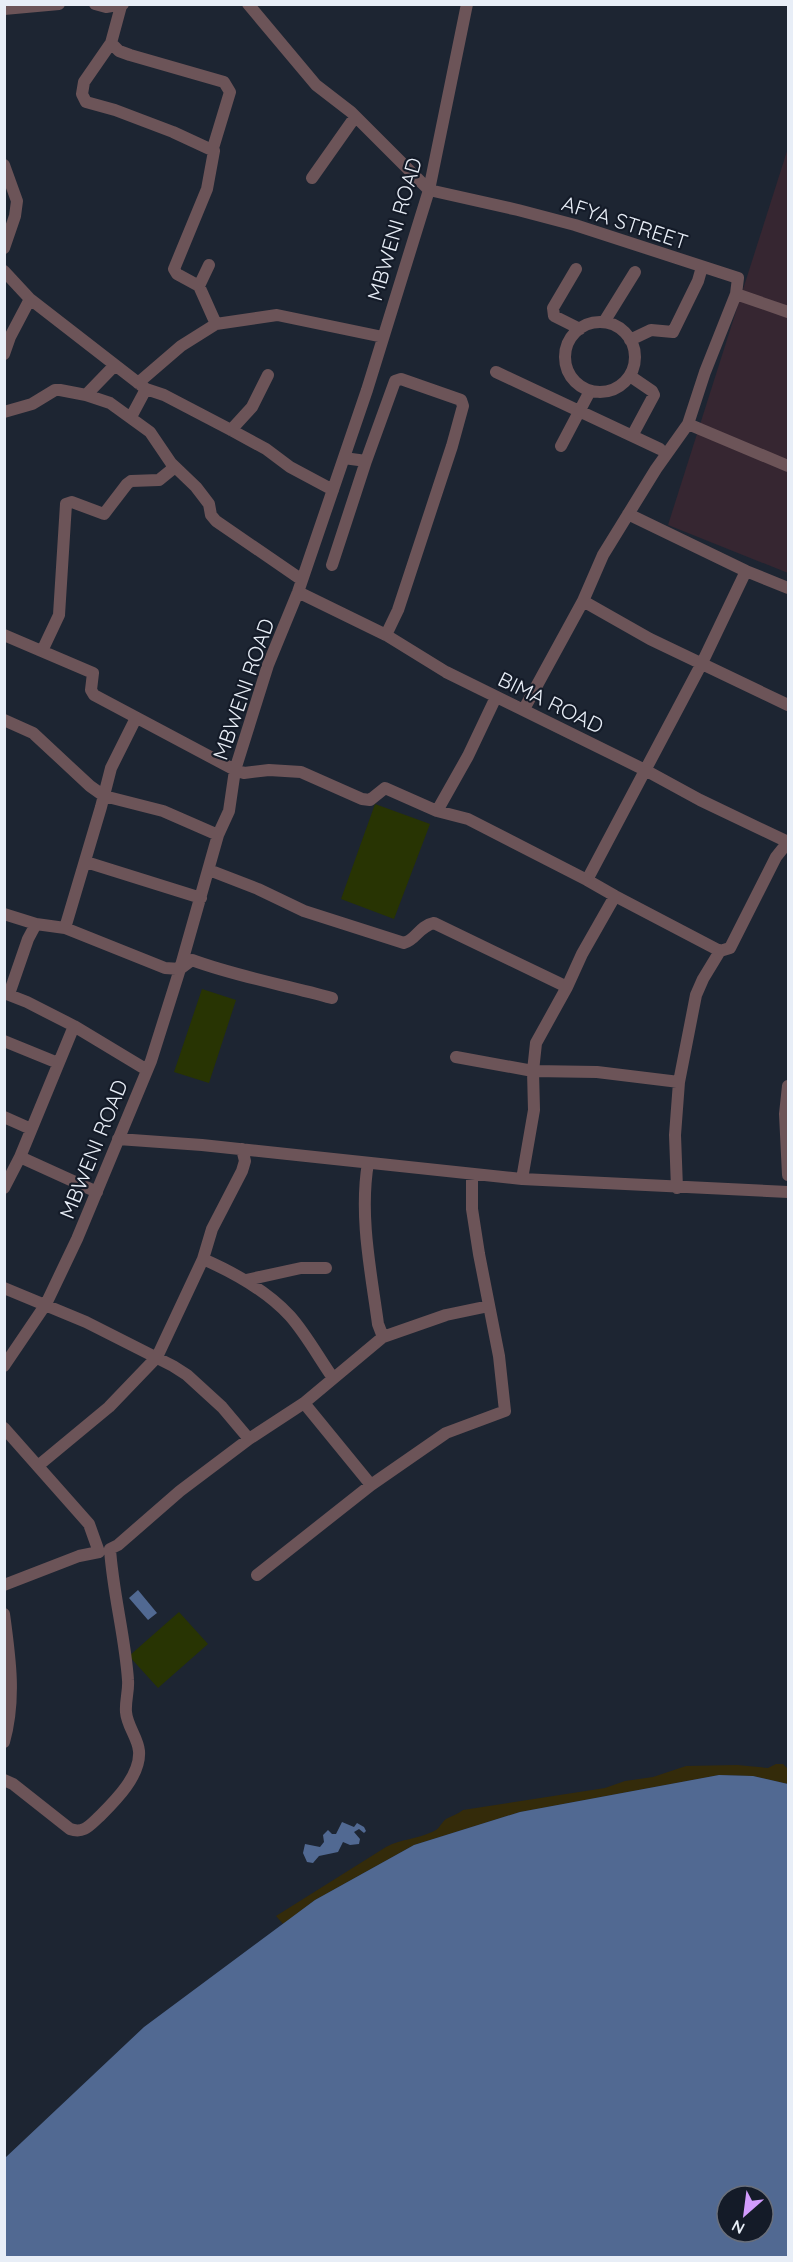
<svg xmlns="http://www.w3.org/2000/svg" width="793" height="2262" font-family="Quicksand,sans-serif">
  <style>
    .education { fill: #362631 }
    .green { fill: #283403 }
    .sand { fill: #342b0a }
    .water { fill: #516992; fill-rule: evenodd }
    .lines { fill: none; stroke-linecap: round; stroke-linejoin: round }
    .minor { stroke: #6c5458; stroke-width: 12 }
    .labels { text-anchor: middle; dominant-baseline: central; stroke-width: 4.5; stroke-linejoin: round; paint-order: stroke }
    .street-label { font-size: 21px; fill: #e8eef7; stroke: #141b28 }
  </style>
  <rect width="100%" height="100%" fill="#1d2532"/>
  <path class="education" d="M788 148V573L668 525Z"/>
  <path class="green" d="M375 804 430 824 394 919 341 899Z
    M202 989 236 1000 209 1083 174 1072Z
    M179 1612 208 1644 158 1688 129 1656Z"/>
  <path class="sand" d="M776 1764H783L788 1769V1784L753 1776 719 1775 520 1812 414 1845 315 1900 283 1924 276 1916 386 1847C401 1839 417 1839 432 1832 440 1829 440 1824 446 1819 451 1816 458 1814 463 1810L605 1788 625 1781 653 1777 686 1766 737 1765 768 1768Z"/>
  <path class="water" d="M138 1590 157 1613 148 1620 129 1598Z
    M719 1775 753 1776 788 1784V2257H5V2158L144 2027 315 1900 414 1845 520 1812ZM727 2196H763V2232H727Z
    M342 1822 354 1827 357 1823 364 1827 366 1831 364 1833 359 1829 354 1832 360 1839 359 1844 350 1845 343 1842 338 1852 319 1856 313 1863 307 1862 303 1853 305 1844 320 1847 324 1842 323 1835 328 1830 332 1834H336Z"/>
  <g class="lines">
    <path class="minor" d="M95 4 106 7 123 4
      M248 4 316 85 351 112 429 190 518 210 575 225 738 278 736 294 788 312
      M121 6 111 43 84 82 82 94 86 102 115 110 173 132 214 151 207 189 174 269 177 274 199 286 216 324
      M4 9 59 4
      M111 43 119 51 130 55 224 82 230 92 213 148
      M4 165 17 201 15 216 4 248
      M312 178 355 117
      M576 269 553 308 554 316 580 329
      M4 271 30 299 146 389 164 395 231 430 266 449 290 467 333 490
      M199 286 209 265
      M565 357a35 35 0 1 1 70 0a35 35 0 1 1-70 0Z
      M604 322 635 272
      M630 340 651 330 673 332 698 281 702 267
      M4 354 10 337 30 299
      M496 372 660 449
      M630 376 652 391 654 395 632 436
      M138 383 181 346 216 324 277 315 383 337
      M86 395 115 365
      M4 412 32 404 55 390H60L86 395 110 403 150 432 171 463 196 487 209 504 211 515 216 521 302 580
      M131 417 146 389
      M688 424 788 466
      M231 430 252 407 268 375
      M561 446 590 391
      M344 458 366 461 395 381 401 379 461 400 463 406 452 446 398 610 386 635
      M628 514 746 571 788 588
      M332 565 366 461
      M298 592 386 635 446 672 645 770 700 800 788 842
      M583 601 650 639 788 705
      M4 635 93 673 91 690 94 695 235 770 244 773 269 770 301 772 362 799 370 800 385 788 437 811 468 819 587 880 615 896 720 951
      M42 651 59 615 66 504 72 502 104 514 127 484 131 481 159 480 175 467
      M524 709 583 601 603 555 656 469 688 424 705 372 736 294
      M4 720 33 733 90 786 104 796 163 811 218 835
      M437 811 468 756 496 697
      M86 862 201 898
      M209 870 258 889 304 911 404 943C416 940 419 926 434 923L567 987 536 1043 533 1071 534 1110 522 1179
      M587 880 702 663 746 571
      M4 914 36 924 65 928 165 968 180 969 192 960C238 977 286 985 332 998
      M65 928 101 807 111 768 136 718
      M567 987 582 954 615 896
      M4 993 27 1002 74 1026 147 1070
      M9 994 28 939 36 924
      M4 1041 58 1063
      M456 1057 533 1071 597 1072 679 1082
      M788 1086 785 1114 788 1175
      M4 1117 31 1129
      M118 1139 202 1145 522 1179 788 1192
      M20 1157 97 1192
      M368 1163C359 1216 371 1272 378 1324L383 1337
      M4 1188 20 1157 74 1026
      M677 1188 675 1135 679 1082 696 995 703 979 720 951 730 948 776 857 788 842
      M203 1259C235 1273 266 1290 290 1316 306 1334 319 1358 333 1378
      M246 1280 301 1268H326
      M4 1288 86 1322 173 1366 187 1375 222 1407 249 1439
      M4 1366 46 1304 77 1239 151 1061 180 969 218 835 229 811 235 770 268 665 298 592 367 390 429 190 467 4
      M304 1403 371 1485
      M4 1428 89 1524 99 1552 79 1556 4 1585
      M39 1465 109 1407 157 1357 203 1259 212 1229 242 1171 245 1161 242 1149
      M257 1575 371 1485 446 1433 505 1411 499 1356 479 1254 472 1209V1174
      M4 1614C10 1658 16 1699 4 1742
      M4 1780 13 1784 70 1829C84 1834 90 1825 100 1816 116 1800 141 1775 139 1751 138 1738 127 1726 126 1712 125 1701 129 1691 128 1680 125 1636 113 1594 110 1549L118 1545 180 1491 249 1439 304 1403 383 1337 446 1315 489 1306"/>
  </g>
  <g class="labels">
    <g class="street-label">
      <text transform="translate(625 222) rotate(18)">AFYA STREET</text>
      <text transform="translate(394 229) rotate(-74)">MBWENI ROAD</text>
      <text transform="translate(243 689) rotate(-71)">MBWENI ROAD</text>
      <text transform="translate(551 702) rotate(26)">BIMA ROAD</text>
      <text transform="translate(93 1149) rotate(-68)">MBWENI ROAD</text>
    </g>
  </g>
  <rect width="793" height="2262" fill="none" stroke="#e8eef7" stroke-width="12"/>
  <g transform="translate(745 2214) rotate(208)"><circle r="28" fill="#141b28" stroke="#696f7b" stroke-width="1.5"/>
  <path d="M0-4.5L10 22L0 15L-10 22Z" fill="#d29cfd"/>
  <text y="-9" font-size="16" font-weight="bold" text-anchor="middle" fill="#e8eef7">N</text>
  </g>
</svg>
